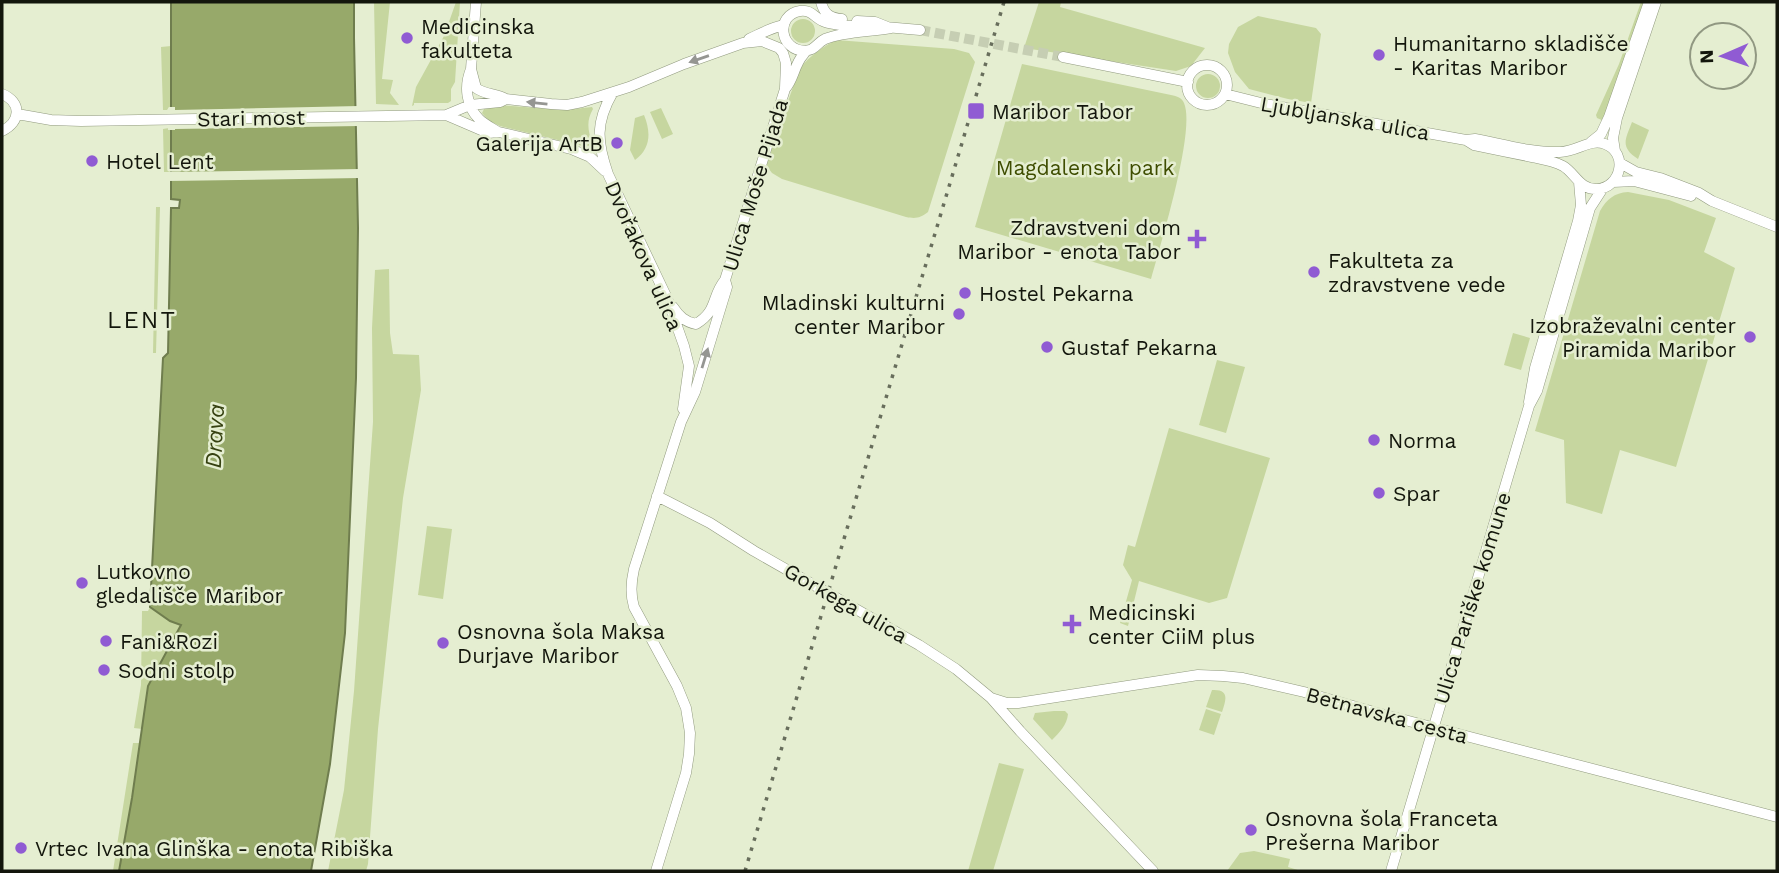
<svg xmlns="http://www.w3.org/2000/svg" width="1779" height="873" font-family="'Work Sans',sans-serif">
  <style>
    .green { fill: #c6d69f }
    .water { fill: #97a96a; stroke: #6f7d4e; stroke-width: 2 }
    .pier { fill: #e5eed1 }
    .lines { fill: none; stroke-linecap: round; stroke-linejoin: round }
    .tertiary-tunnel { stroke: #c6ceb3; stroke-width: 10; stroke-dasharray: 10 5; stroke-linecap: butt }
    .tertiary-casing { stroke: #919a7f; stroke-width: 11 }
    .tertiary { stroke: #fff; stroke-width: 10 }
    .rail { stroke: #686e5c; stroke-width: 3.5; stroke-dasharray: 3.5 7; stroke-linecap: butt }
    .oneway { fill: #959692 }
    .poi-dot { fill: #905bd3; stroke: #e5eed1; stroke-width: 2.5 }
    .labels { text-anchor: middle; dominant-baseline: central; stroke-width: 5; stroke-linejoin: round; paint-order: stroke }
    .poi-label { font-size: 21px; fill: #13160c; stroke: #e5eed1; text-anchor: start }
    .street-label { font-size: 21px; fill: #13160c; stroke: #e5eed1 }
    .park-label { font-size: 21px; fill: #3e4d00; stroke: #e5eed1 }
    .water-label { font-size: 23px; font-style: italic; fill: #364111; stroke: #e5eed1 }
    .quarter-label { font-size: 24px; letter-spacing: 2px; fill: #13160c; stroke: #e5eed1 }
  </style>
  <rect width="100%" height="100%" fill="#e5eed1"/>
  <path class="green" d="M374 2H390L382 79 393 80 390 93 399 105 376 104Z
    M456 2H460L455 82 451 89V101L448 103H414V105L412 106 416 87 444 36Z
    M1039 2H1061L1060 7 1205 48 1191 66 1176 71 1024 48Z
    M1641 2H1646L1604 121 1597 118 1596 115 1619 64Z
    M1258 16 1316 28 1321 34 1311 103 1288 99 1249 89 1235 72 1228 53 1229 44 1238 27Z
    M791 31a12 12 0 1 1 24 0a12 12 0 1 1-24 0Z
    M836 40 954 49 969 53 975 62 928 212C920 218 916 219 906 217L782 179 772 173 765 164 800 68C810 56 822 47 836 40Z
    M171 46 170 107H169L168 110H163L161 47Z
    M1022 64 1171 95C1177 96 1182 98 1184 103 1196 130 1160 246 1151 279L975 227Z
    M1196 86a12 12 0 1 1 24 0a12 12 0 1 1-24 0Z
    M498 105 564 110 592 107 593 109C586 121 588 130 592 143L587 147 500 126 489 121 482 113 485 107Z
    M661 108 673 134 662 139 650 112Z
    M644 115C651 132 651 148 635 160L630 150 635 118Z
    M1632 122 1649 130 1638 159C1620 147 1625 140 1632 122Z
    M169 128V130H172L171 172H164L163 129Z
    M1628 192 1669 200 1716 218 1704 252 1735 268 1676 467 1620 450 1602 514 1566 503 1564 440 1535 431 1600 211C1607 199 1614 193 1628 192Z
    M156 207H160L156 353H153Z
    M389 269 390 333 393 354 419 355 421 390 403 498 389 626 378 729 368 864 366 871H328L344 790 354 691 373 422 372 328 375 270Z
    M1513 333 1530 338 1521 370 1504 365Z
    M1217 360 1245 367 1226 433 1199 425Z
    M1169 428 1270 458 1227 598 1209 603 1139 581 1128 626 1120 623 1132 580 1123 565 1128 545 1135 547Z
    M427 526 452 529 443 599 418 595Z
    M150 607 170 621 182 625 148 686 142 729 134 728 141 685 142 611H148Z
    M1212 690C1230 689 1226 700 1222 712L1206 707Z
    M1206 709 1221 714 1214 735 1199 730Z
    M1054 711H1065L1068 714C1067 725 1059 733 1052 740L1033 719 1035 713Z
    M133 743H140L132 798 119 871H113Z
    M999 763 1024 769 993 871H968Z
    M1254 851 1290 859 1288 867 1301 871H1227L1240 853Z"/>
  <path class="water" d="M171 2H354V38L358 228 356 378 345 633 330 764 311 871H119L132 798 148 686 181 625 170 621 150 607 163 358 168 353 171 208H179L180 200 171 199Z"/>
  <path class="pier" d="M359 106V126L175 129V130H168L167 110 169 107H175V110Z
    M360 169V178L168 181V172Z"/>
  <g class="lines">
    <path class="tertiary-tunnel" d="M920 30 1063 57"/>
    <g class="tertiary-casing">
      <path id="tertiary" d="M476 2 471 69C464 86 466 106 479 119 484 124 492 128 498 132
        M821 2C824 14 830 18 842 19
        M857 21 875 22 890 28
        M885 27 920 30
        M749 39C762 33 770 28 784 25
        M806 51C779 51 775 15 800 11 812 9 815 19 825 22 837 26 851 26 863 26
        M1063 57 1188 82
        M1187 85a20 20 0 1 1 40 0a20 20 0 1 1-40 0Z
        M471 69 476 88C485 95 496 93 506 99L551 104 567 105 582 102 629 87 684 64 743 43 762 41 779 48 783 53 786 63 785 88
        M613 92C595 123 597 142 608 174L667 298 684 346 689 366 683 409
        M2 94C22 102 21 122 2 131
        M1225 94 1265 104 1466 140 1475 139C1502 144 1532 153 1560 152 1577 152 1590 138 1605 144 1629 153 1621 188 1597 189 1580 190 1575 173 1563 166 1554 161 1542 159 1532 157 1513 153 1493 149 1474 145L1466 140
        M17 114 51 120 81 121 446 115 470 105 500 102 506 99
        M446 115 488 133 499 132 571 149 590 157 605 171
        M1591 142 1601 134 1609 117 1649 2
        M1615 151 1613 138 1617 118 1656 2
        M1620 163 1636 172 1660 178 1699 193 1712 201 1777 227
        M1613 182 1634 181 1691 196
        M673 307C679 316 685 322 696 324 718 311 711 297 725 280
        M1529 402 1535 368 1578 221 1581 205 1579 182
        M657 496 710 523 754 551 919 645 956 669 991 698 1020 731 1153 871
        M991 698 1007 703H1018L1198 675 1223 676 1243 678 1304 692 1374 712 1777 817
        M656 871 686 773 689 754 690 733 686 708 677 686 634 607C630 594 631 582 634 569L681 422 695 392 727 287 725 280 785 89C794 79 794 65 803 55 808 48 805 52 812 49 817 46 819 42 825 39 846 31 869 32 891 28
        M1391 871 1529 406 1537 391 1590 208 1603 188"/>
    </g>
    <use href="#tertiary" class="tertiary"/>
    <path class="rail" d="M745 871 1004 2"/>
  </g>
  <defs><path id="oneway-solid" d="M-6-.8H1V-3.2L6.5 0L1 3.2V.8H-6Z" transform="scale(1.75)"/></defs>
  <g class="oneway">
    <use href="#oneway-solid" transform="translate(699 59) rotate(161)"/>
    <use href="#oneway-solid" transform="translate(537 103) rotate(-174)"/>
    <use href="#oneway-solid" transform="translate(705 358) rotate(-73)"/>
  </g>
  <g class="poi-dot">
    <circle cx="407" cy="38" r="7"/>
    <circle cx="1379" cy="55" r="7"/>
    <rect x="967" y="102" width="18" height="18" rx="3.5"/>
    <circle cx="617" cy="143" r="7"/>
    <circle cx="92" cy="161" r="7"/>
    <path d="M1193.5 228.5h7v7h7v7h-7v7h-7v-7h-7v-7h7z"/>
    <circle cx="1314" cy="272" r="7"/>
    <circle cx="965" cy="293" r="7"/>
    <circle cx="959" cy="314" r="7"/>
    <circle cx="1750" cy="337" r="7"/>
    <circle cx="1047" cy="347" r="7"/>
    <circle cx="1374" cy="440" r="7"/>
    <circle cx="1379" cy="493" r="7"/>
    <circle cx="82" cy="583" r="7"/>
    <path d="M1068.5 613.5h7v7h7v7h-7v7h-7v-7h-7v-7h7z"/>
    <circle cx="106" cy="641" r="7"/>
    <circle cx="443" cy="643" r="7"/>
    <circle cx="104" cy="670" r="7"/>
    <circle cx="1251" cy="830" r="7"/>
    <circle cx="21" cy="848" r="7"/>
  </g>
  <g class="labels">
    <g class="poi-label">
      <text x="421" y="26">Medicinska<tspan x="421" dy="24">fakulteta</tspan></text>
      <text x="1393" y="43">Humanitarno skladišče<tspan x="1393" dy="24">- Karitas Maribor</tspan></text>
      <text x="992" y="111">Maribor Tabor</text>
      <text x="603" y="143" text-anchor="end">Galerija ArtB</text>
      <text x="106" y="161">Hotel Lent</text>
      <text x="1181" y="227" text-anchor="end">Zdravstveni dom<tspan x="1181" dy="24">Maribor - enota Tabor</tspan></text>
      <text x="1328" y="260">Fakulteta za<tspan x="1328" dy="24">zdravstvene vede</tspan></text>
      <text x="979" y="293">Hostel Pekarna</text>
      <text x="945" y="302" text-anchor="end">Mladinski kulturni<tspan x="945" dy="24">center Maribor</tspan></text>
      <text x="1736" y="325" text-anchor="end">Izobraževalni center<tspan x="1736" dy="24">Piramida Maribor</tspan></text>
      <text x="1061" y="347">Gustaf Pekarna</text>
      <text x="1388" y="440">Norma</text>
      <text x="1393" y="493">Spar</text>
      <text x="96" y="571">Lutkovno<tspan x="96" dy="24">gledališče Maribor</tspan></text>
      <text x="1088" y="612">Medicinski<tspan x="1088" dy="24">center CiiM plus</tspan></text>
      <text x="457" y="631">Osnovna šola Maksa<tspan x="457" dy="24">Durjave Maribor</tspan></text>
      <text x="120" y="641">Fani&amp;Rozi</text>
      <text x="118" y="670">Sodni stolp</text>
      <text x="1265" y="818">Osnovna šola Franceta<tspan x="1265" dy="24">Prešerna Maribor</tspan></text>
      <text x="35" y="848">Vrtec Ivana Glinška - enota Ribiška</text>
    </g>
    <g class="street-label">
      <text transform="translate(251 118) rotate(-1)">Stari most</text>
      <text transform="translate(1345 118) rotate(10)">Ljubljanska ulica</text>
      <text transform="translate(755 185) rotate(-73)">Ulica Moše Pijada</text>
      <text transform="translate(644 256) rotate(66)">Dvořakova ulica</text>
      <text transform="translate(1472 598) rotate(-73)">Ulica Pariške komune</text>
      <text transform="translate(846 603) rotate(30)">Gorkega ulica</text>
      <text transform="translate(1387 715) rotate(15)">Betnavska cesta</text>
    </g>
    <g class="park-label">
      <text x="1085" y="167">Magdalenski park</text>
    </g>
    <g class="water-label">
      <text transform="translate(215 436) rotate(-87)">Drava</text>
    </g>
    <g class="quarter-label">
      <text x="142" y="320">LENT</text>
    </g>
  </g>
  <rect width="1779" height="873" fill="none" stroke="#13160c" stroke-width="7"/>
  <g transform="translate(1723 56) rotate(268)"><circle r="33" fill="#e5eed1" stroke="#919882" stroke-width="2"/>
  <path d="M0-5L12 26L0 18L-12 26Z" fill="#905bd3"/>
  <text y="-10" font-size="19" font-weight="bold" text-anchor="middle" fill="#13160c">N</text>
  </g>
</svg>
